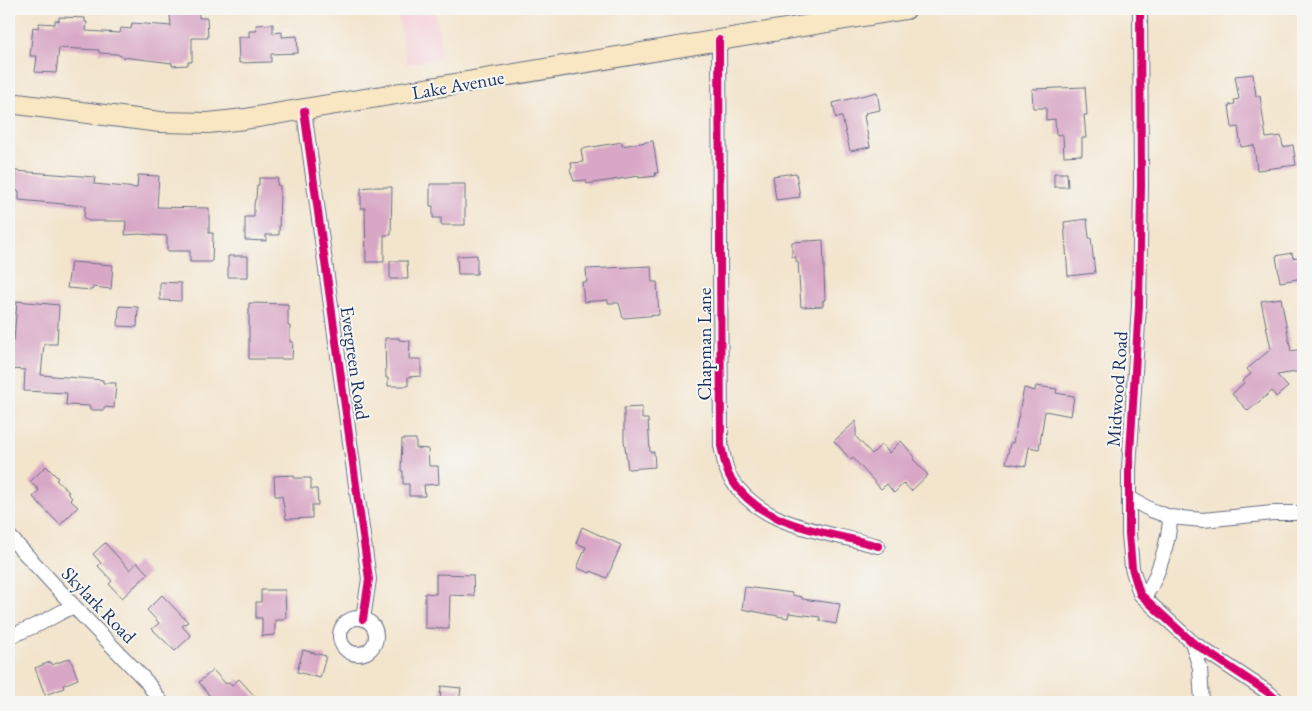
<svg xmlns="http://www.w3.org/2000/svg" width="1312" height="711" font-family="'EB Garamond',serif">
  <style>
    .built { fill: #f5cfd9 }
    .building { fill: #d8a7c6 }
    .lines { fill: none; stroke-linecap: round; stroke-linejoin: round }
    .street-casing { stroke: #676e84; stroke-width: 16 }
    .secondary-casing { stroke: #676e84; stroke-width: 22 }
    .street { stroke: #fff; stroke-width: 14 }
    .secondary { stroke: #f9e7c3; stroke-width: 20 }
    .cycleway-casing { stroke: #f6f6f2; stroke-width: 11 }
    .cycleway { stroke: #d6006c; stroke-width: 8 }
    .labels { text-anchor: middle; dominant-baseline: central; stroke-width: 4; stroke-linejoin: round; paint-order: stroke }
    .street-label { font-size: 19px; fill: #1b2f5e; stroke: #f6f6f2 }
  </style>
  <rect width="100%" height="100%" fill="#f6f6f2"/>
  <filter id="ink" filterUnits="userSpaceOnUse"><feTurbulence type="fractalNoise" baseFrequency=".02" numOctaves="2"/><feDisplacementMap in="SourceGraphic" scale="10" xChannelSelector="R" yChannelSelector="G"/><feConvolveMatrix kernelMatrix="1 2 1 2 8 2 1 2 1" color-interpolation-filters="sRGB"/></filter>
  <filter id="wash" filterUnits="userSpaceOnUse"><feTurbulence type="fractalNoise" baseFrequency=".0096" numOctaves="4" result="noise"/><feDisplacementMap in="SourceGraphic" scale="20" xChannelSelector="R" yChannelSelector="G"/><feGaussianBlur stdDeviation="1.12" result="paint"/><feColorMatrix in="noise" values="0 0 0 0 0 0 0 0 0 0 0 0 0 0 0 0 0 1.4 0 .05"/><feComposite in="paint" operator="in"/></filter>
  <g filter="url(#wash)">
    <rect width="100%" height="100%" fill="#f3e4cc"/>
    <path class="built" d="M397 9H435L442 58 407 64Z"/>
    <g id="blocks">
      <path class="building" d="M178 9H199V18H207L208 38H192V62H188V65L172 66V63L123 57 117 54 99 53V50L59 48 56 73 35 72 37 56H30L33 27 38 28 39 23 55 24V20L59 21V17L85 18V22H87L86 31 120 33 121 28 131 29 132 23 171 26 170 14H178Z
        M273 24V33L282 32V37L297 36 298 53 271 54V62L239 63 238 37H249V31H257L256 25Z
        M1253 74 1256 96H1260L1266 138 1281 136 1283 147 1293 145 1296 165 1257 170 1254 145 1241 147 1238 127 1232 128 1229 105 1235 104 1234 100 1239 99 1235 76Z
        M1085 87 1087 115H1084L1086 138H1082V155L1064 156 1063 136 1062 134 1056 135 1055 119 1046 120V108H1033L1032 89Z
        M877 92 880 110 865 113 866 115 864 116 870 147 850 151 842 117 836 118 833 103Z
        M653 141 658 173H655L656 176 639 178V176L587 184 586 180 574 181 570 170 572 168 571 163 583 162 581 149 622 142V146Z
        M15 171 95 177 94 184 137 188 138 175 159 176 157 207 209 208V233H213L212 262H190V251H167V236L139 234 125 235 126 221H89L84 218 85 206 19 200V191L9 190V176L15 177Z
        M796 173 800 197 776 200 773 176Z
        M1054 173H1067L1068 187H1054Z
        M259 178H278L277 185 280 186 279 235H266V241L245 240V217H254V205L255 199H256L257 185H259Z
        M430 184H465V225H441V218H433V206H430Z
        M370 187H392L391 235H384V262H366L365 208H361V188Z
        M1087 219 1089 238H1091L1095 273 1068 276 1064 222Z
        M823 240 825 300H823V306L801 307 798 262H796V257H792V242Z
        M1292 253 1293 258 1303 256V278L1280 282 1276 256Z
        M477 255V274H458L457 256Z
        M228 256H248V277H228Z
        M390 261H407L408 279H390Z
        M71 262 113 265 111 289 93 287 92 290 67 288Z
        M651 266 652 282H657L659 315 623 318 619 303H608V300L584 302 582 282H587L586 269Z
        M160 282 181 283V301L160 300Z
        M1281 298 1291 351 1303 349V371L1277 375 1288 387 1276 397 1272 391 1248 411 1232 394 1244 383 1242 381 1251 374 1247 369 1271 349 1261 301Z
        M17 301 59 305 57 344H44L41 375 103 380V383H116L114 408 104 407V410H90V406L66 405 67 393 24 391 25 370 10 369 9 364 10 340 14 341Z
        M249 303 288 304V326H290V342H293L292 359H249Z
        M119 306 138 307 137 327 118 326Z
        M385 338H399V340L410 341 409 359H421V376L408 377V386H388V378H386Z
        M1036 386 1057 389 1056 393 1074 396 1071 416 1045 411 1039 449 1029 447 1026 466 1006 463 1010 443H1013L1024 388 1035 391Z
        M642 407V419H648L650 452H654L655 467 628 469 624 440V408Z
        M856 421V437L872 454 882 444 889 453 901 441 915 457 913 459 928 475 911 491 904 483 894 493 887 484 881 489 853 458 851 460 834 441Z
        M402 439H416V448L428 449 429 466H438L439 484 424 485 425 496H409V484H403V471H401Z
        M46 466 58 478 56 480 69 492 67 493 72 498 70 500 78 507 60 525 33 497 39 490 30 482Z
        M294 475V478H311V489H317L318 505H312V518L286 519 282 496H275L274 476Z
        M582 527 621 545 607 578 591 571 590 573 577 568 586 547 576 543Z
        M105 543 130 570 137 562 148 574 122 598 109 584 112 581 98 566 101 563 93 554Z
        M436 574 473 575 474 596 450 595 449 629 425 628V593L436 594Z
        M745 587 792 593V595L802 597V599L840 604 836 624 820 621V617L789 613 788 618 742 609Z
        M261 590H285L286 618H284L283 620H275V635L262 636V618H256V602H261Z
        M162 595 188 622 182 626 191 636 175 651 152 629 159 623 147 610Z
        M303 650 326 656 320 678 297 672Z
        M70 658 78 679 63 685 64 688 45 695 35 668 50 662 52 665Z
        M213 670 226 684 229 682 232 685 239 679 260 702H214L199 682Z
        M441 686 461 688 459 702H440Z"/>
    </g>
  </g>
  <g filter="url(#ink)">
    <use href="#blocks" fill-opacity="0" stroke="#676e84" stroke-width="1"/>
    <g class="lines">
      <g class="street-casing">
        <path id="street" d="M1140 9 1141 185 1139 306 1129 469V534L1132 568 1140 594 1157 610 1192 642 1269 693 1279 702
          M719 40 721 446C724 457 725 470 731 479 763 529 827 531 878 546
          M304 111 369 579 363 619
          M1129 498 1151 510 1170 517 1203 520 1273 513H1303
          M9 536 83 616 146 681 161 702
          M1144 597C1157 581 1170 538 1170 517
          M340 636a18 18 0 1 1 36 0a18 18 0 1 1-36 0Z
          M9 637 41 623 73 606
          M1192 642 1200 668 1202 702"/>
      </g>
      <g class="secondary-casing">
        <path id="secondary" d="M9 103 160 122 208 123 245 119 906 9"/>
      </g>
      <use href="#street" class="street"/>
      <use href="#secondary" class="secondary"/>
      <g class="cycleway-casing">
        <path id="cycleway" d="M1140 9 1141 185 1139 306 1129 469V534L1132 568 1140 594 1157 610 1192 642 1269 693 1279 702
          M719 40 721 446C724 457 725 470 731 479 763 529 827 531 878 546
          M304 111 369 579 363 619"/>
      </g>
      <use href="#cycleway" class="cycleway"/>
    </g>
  </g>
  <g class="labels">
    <g class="street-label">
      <text transform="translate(458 85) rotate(-10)">Lake Avenue</text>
      <text transform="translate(704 344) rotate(-90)">Chapman Lane</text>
      <text transform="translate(355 363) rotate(82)">Evergreen Road</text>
      <text transform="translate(1117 389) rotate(-86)">Midwood Road</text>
      <text transform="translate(99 605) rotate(46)">Skylark Road</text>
    </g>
  </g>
  <rect width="1312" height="711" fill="none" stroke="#f6f6f2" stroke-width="30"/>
</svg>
